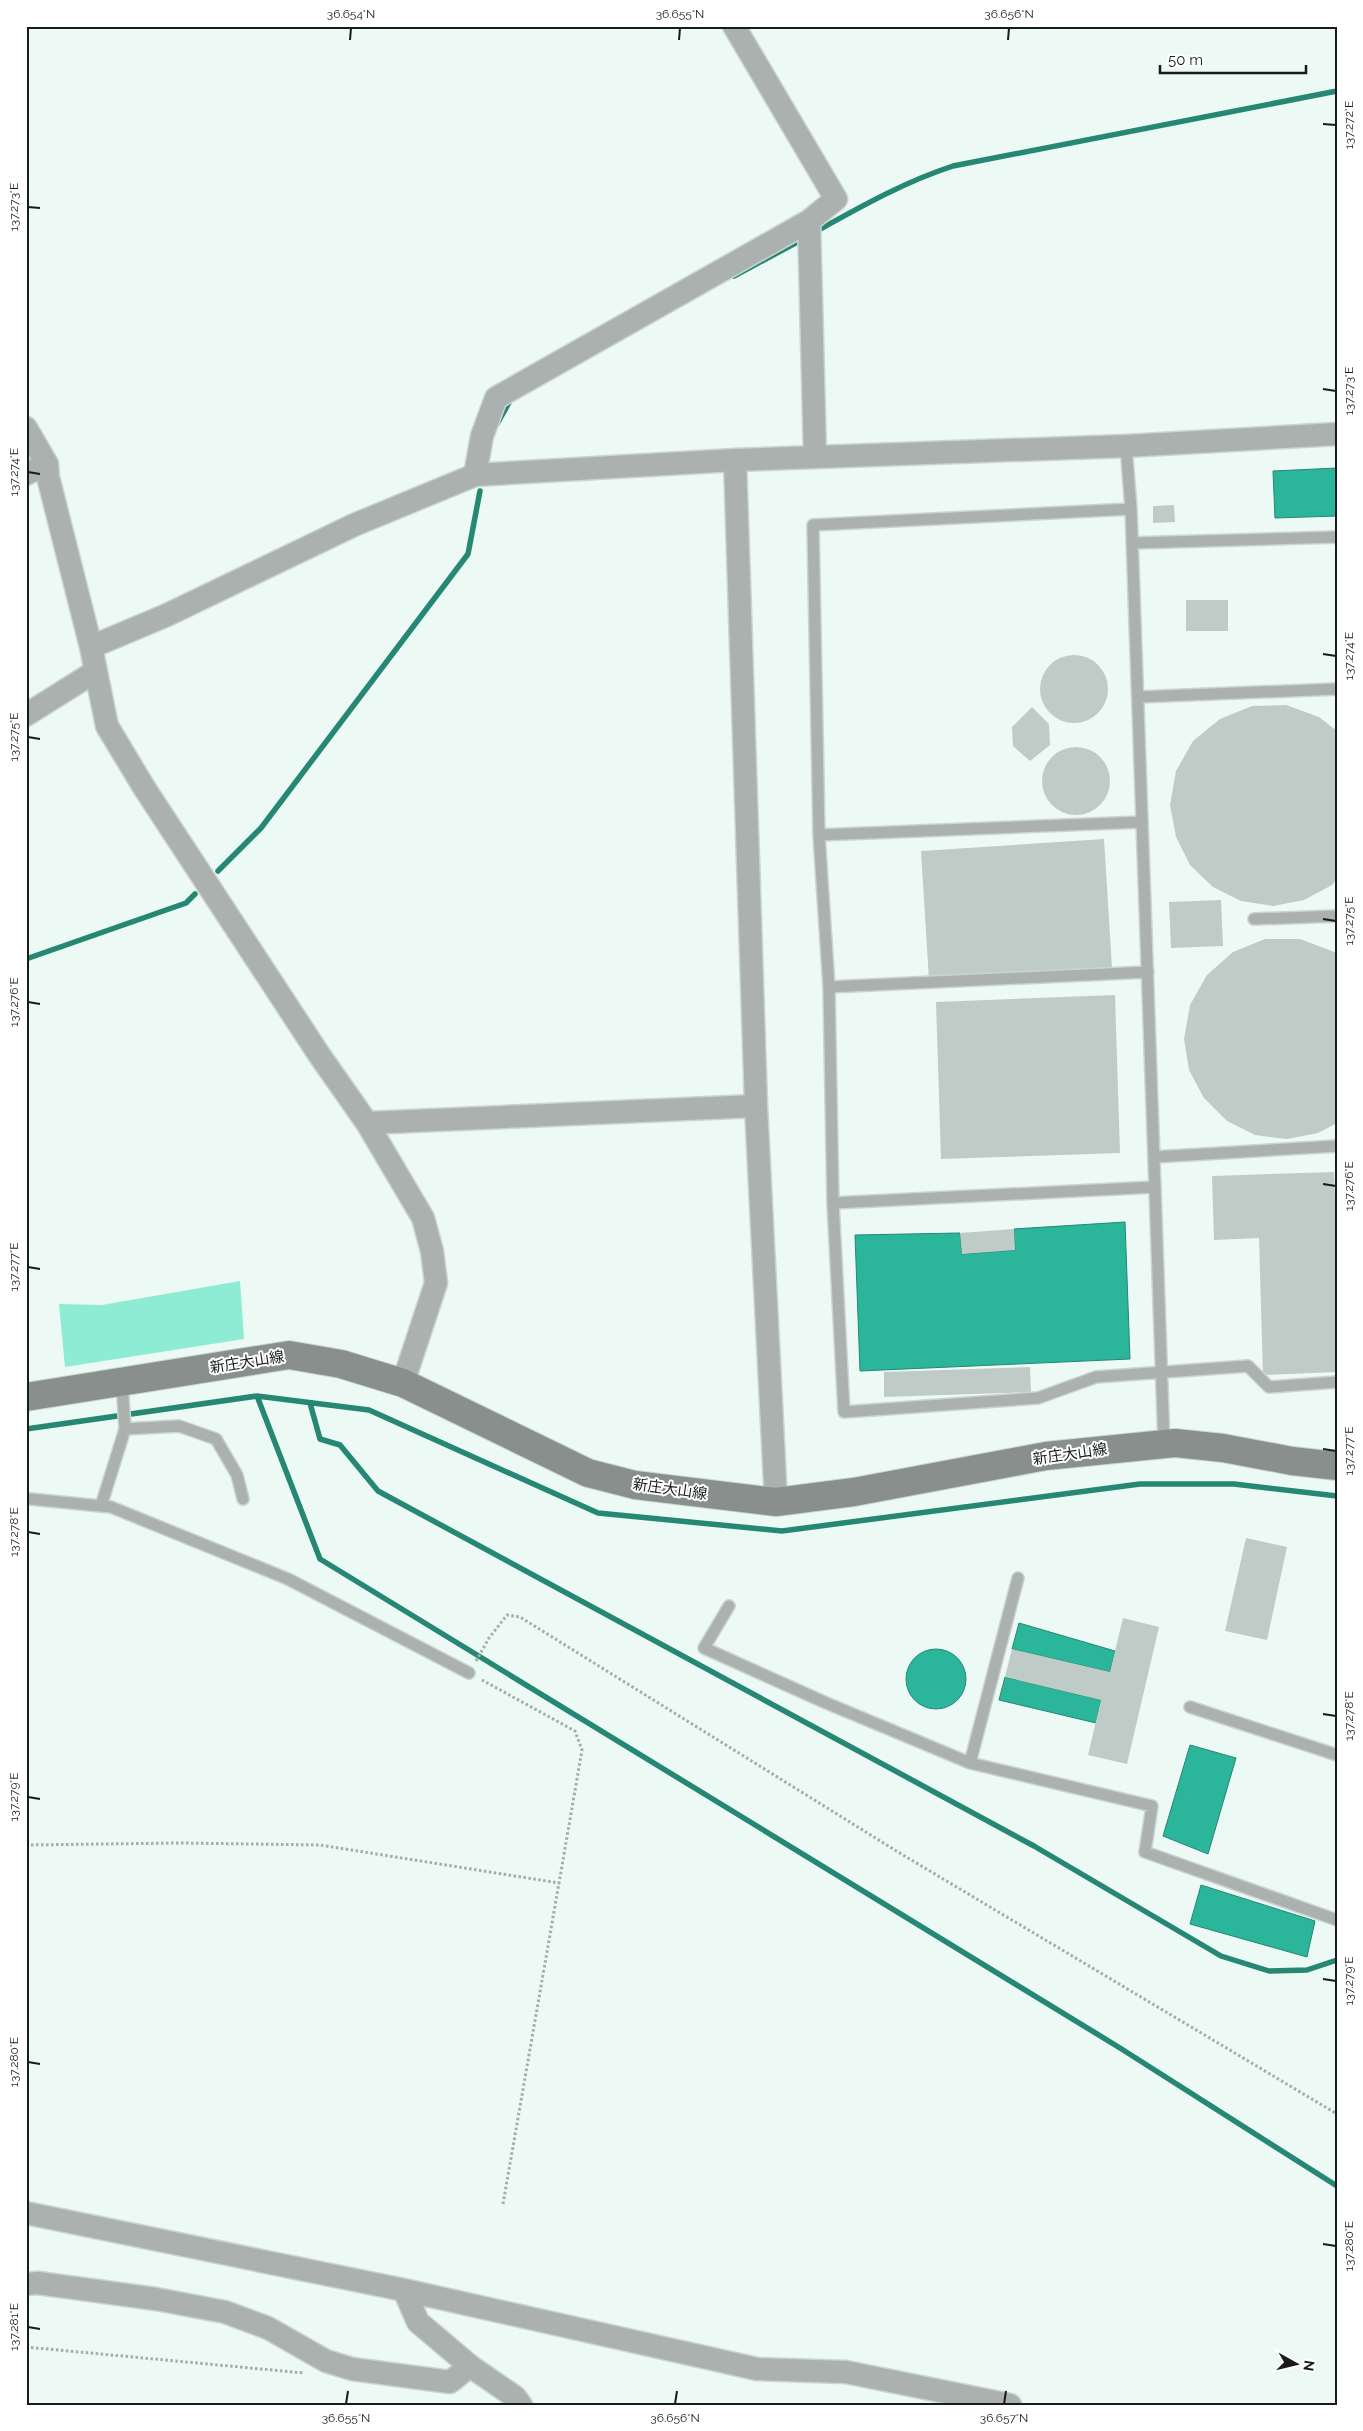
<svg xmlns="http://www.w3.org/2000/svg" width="1363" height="2431" font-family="Raleway,'Noto Sans JP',sans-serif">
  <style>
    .green { fill: #8fecd4 }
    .water { fill: #2bb59a; stroke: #258774 }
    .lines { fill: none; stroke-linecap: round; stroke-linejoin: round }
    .stream { stroke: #258774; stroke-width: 5.5 }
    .building { fill: #bfcbc7 }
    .service-casing { stroke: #cad5d2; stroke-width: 14 }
    .minor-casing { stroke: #cad5d2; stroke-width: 25 }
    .secondary-casing { stroke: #cad5d2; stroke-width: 30 }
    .path { stroke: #a3adaa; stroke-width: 3; stroke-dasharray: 2.5 2.5; stroke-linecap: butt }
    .service { stroke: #abb1af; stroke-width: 11 }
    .minor { stroke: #abb1af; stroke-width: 22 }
    .secondary { stroke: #888f8d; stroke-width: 28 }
    .ticks { fill: none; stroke: #171b1a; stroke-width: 2 }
    .labels { text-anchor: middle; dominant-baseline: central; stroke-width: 4; stroke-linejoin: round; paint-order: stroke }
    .street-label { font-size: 15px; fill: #171b1a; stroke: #fff }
    .neatline { fill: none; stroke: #171b1a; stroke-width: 2 }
    .ticks-label { font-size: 12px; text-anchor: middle; fill: #171b1a }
  </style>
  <rect width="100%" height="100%" fill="#ecf9f5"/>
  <path class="green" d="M240 1281 244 1339 65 1367 59 1304 102 1305Z"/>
  <path class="water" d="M1337 468V516L1275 518 1273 471Z
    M1125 1222 1130 1359 860 1371 855 1235 960 1233 962 1254 1015 1250 1014 1229Z
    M1019 1623 1115 1651 1110 1672 1012 1649Z
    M906 1679a30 30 0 1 1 60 0a30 30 0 1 1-60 0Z
    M1005 1677 1101 1700 1096 1723 999 1700Z
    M1190 1745 1236 1758 1208 1854 1163 1836Z
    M1201 1885 1315 1921 1307 1957 1190 1924Z"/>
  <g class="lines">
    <path class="stream" d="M815 232C860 207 904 182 953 166L1337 91
      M734 276 805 238
      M497 424 511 399
      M218 871 261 828 468 554 480 491
      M26 959 186 903 195 894
      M257 1396 320 1559 1120 2048 1337 2186
      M310 1403 320 1439 340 1445 378 1491 1034 1846 1221 1956 1269 1971 1307 1970 1337 1960
      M26 1429 257 1396 369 1410 598 1513 782 1531 1140 1484H1234L1337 1496"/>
  </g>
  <path class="building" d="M1174 505 1175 522 1153 523V506Z
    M1186 600H1228V631H1186Z
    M1040 689a34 34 0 1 1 68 0a34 34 0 1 1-68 0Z
    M1286 705 1319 717 1337 731V879L1332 885 1304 900 1273 906 1241 901 1213 887 1190 865 1176 837 1170 805 1176 771 1193 741 1220 719 1252 706Z
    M1032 707 1049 724 1050 745 1030 761 1013 746 1012 727Z
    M1042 781a34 34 0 1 1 68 0a34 34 0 1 1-68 0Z
    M1104 839 1112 968 929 980 921 851Z
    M1221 900 1223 946 1171 948 1169 902Z
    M1265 939H1300L1337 953V1123L1318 1133 1287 1139 1255 1135 1227 1121 1204 1098 1189 1070 1184 1039 1190 1005 1207 975 1233 952Z
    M1115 995 1120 1153 941 1159 936 1002Z
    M1334 1172 1337 1255V1372L1263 1375 1259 1238 1214 1240 1212 1176Z
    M1014 1229 1015 1250 962 1254 960 1233Z
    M1030 1367 1031 1392 884 1397V1372Z
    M1246 1538 1287 1547 1267 1640 1225 1631Z
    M1123 1618 1159 1627 1127 1764 1088 1755 1101 1700 1005 1677 1012 1649 1110 1672Z"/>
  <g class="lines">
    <g class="service-casing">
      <path id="service" d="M1126 446 1131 509 1164 1444
        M1132 543 1337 537
        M1138 697 1337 689
        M819 835 813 525 1131 509
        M1254 919 1337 916
        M829 987 819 835 1142 822
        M1154 1157 1337 1146
        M1155 1187 833 1203 844 1412 1038 1398 1096 1377 1248 1366 1269 1387 1337 1382
        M833 1203 829 987 1148 972
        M122 1382 125 1429 179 1426 216 1439 237 1475 243 1499
        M30 1499 111 1507 288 1579 469 1673
        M101 1506 125 1429
        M1018 1578 970 1763 1152 1806 1145 1852 1337 1920
        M729 1606 704 1648 824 1702 970 1763
        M1190 1707 1337 1755"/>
    </g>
    <g class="minor-casing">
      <path id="minor" d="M734 26 836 199 809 221 815 456
        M26 428 47 464 48 477 91 647 107 726 145 789 320 1056 367 1123 423 1218 432 1251 436 1283 403 1383
        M735 460 756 1106 776 1502
        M26 474 47 464
        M475 475 482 436 496 398 809 221
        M91 647 167 615 354 525 475 475 735 460 1126 446 1337 434
        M26 715 96 671
        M367 1123 756 1106
        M26 2213 404 2290 757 2369 846 2372 1010 2405
        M26 2284 38 2283 156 2299 225 2312 268 2328 326 2361 352 2369 450 2382 470 2366
        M404 2290 418 2322 470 2366 515 2397 521 2405"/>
    </g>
    <g class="secondary-casing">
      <path id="secondary" d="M26 1397 289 1355 341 1364 403 1383 588 1473 635 1485 776 1502 854 1492 1046 1456 1175 1443 1223 1448 1292 1461 1337 1466"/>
    </g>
    <path class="path" d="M476 1661 489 1638 507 1615 520 1617 898 1852 1337 2114
      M26 1845 180 1843 320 1845 559 1883 582 1750 575 1731 482 1680
      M503 2204 559 1883
      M26 2347 304 2373"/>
    <use href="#service" class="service"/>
    <use href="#minor" class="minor"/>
    <use href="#secondary" class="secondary"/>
  </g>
  <path class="ticks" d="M350 40 351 28M679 40 680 28M1008 40 1009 28M1323 124 1336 125M28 207 40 208M1323 389 1336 391M28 472 40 474M1323 654 1336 656M28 737 40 739M1323 919 1336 921M28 1002 40 1004M1323 1184 1336 1186M28 1267 40 1269M1323 1449 1336 1451M28 1532 40 1534M1323 1714 1336 1716M28 1797 40 1799M1323 1979 1336 1981M28 2062 40 2064M1323 2244 1336 2246M28 2327 40 2329M346 2404 348 2391M675 2404 677 2391M1004 2404 1006 2391"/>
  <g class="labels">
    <g class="street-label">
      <text transform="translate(247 1362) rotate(-9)">新庄大山線</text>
      <text transform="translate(1070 1454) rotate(-8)">新庄大山線</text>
      <text transform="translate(670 1489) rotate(8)">新庄大山線</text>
    </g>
  </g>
  <rect width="1363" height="2431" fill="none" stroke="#ffffff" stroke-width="55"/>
  <g transform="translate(1296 2364) rotate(98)" stroke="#ffffff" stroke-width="4" paint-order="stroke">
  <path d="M0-4L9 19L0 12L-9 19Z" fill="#171b1a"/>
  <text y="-8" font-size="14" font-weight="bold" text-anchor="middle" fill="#171b1a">N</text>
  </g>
  <path d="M1160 65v8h146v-8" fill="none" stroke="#171b1a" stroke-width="2.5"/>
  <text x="1168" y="65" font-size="15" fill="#171b1a" stroke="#ffffff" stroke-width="4" paint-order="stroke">50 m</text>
  <rect x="28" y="28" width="1308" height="2376" class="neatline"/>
  <g class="ticks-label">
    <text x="351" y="18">36.654°N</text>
    <text x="680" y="18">36.655°N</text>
    <text x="1009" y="18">36.656°N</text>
    <text transform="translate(1349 125) rotate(-90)" y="4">137.272°E</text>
    <text transform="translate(14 207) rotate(-90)" y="4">137.273°E</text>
    <text transform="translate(1349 391) rotate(-90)" y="4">137.273°E</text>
    <text transform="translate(14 472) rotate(-90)" y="4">137.274°E</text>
    <text transform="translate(1349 656) rotate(-90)" y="4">137.274°E</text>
    <text transform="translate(14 737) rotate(-90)" y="4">137.275°E</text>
    <text transform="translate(1349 921) rotate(-90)" y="4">137.275°E</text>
    <text transform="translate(14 1002) rotate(-90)" y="4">137.276°E</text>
    <text transform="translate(1349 1186) rotate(-90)" y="4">137.276°E</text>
    <text transform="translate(14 1267) rotate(-90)" y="4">137.277°E</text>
    <text transform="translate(1349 1451) rotate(-90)" y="4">137.277°E</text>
    <text transform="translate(14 1532) rotate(-90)" y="4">137.278°E</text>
    <text transform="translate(1349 1716) rotate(-90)" y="4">137.278°E</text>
    <text transform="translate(14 1797) rotate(-90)" y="4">137.279°E</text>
    <text transform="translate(1349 1981) rotate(-90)" y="4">137.279°E</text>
    <text transform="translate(14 2062) rotate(-90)" y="4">137.280°E</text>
    <text transform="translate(1349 2246) rotate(-90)" y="4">137.280°E</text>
    <text transform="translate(14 2327) rotate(-90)" y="4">137.281°E</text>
    <text x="346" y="2422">36.655°N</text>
    <text x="675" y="2422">36.656°N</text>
    <text x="1004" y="2422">36.657°N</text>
  </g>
</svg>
